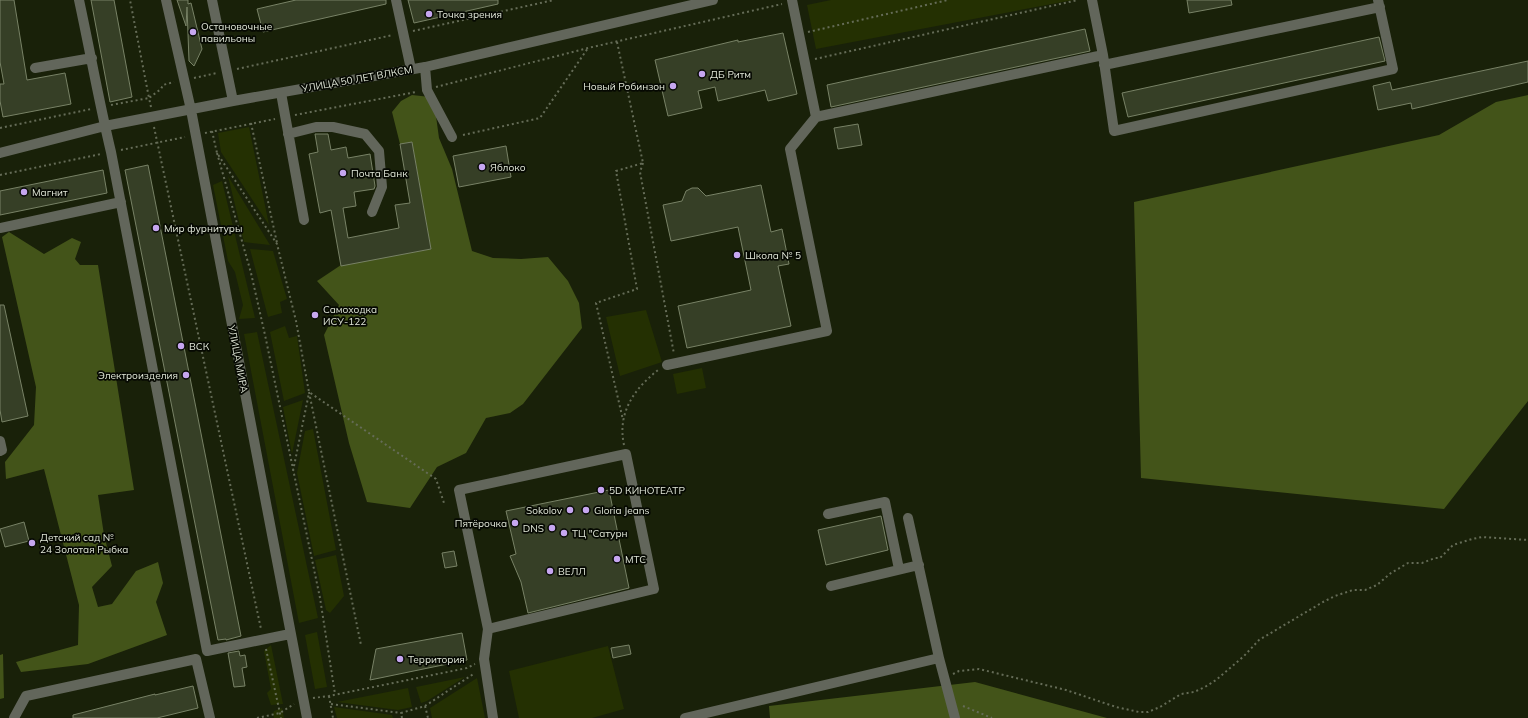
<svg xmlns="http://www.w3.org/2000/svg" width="1528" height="718" font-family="Mulish,sans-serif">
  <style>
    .green { fill: #243002 }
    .forest { fill: #435419 }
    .building { fill: #363f26; stroke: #788266 }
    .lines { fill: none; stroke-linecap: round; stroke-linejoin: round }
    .path { stroke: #656c57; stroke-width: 2; stroke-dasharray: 2 3; stroke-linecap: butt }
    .minor { stroke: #62665b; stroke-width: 10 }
    .poi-dot { fill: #c6a6f0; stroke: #060902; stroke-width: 1.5 }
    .labels { text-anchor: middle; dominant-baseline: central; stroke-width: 3.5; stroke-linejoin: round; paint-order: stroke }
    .poi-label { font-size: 10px; fill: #e1e7d8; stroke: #060902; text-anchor: start }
    .street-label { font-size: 10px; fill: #e1e7d8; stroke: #060902 }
  </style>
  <rect width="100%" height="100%" fill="#192109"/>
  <path class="green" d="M831 0H1073L816 49 807 5Z
    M249 127 269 225 221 152 218 133Z
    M228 176 270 245 244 242Z
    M222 181 255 318 239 319 243 305 235 272 228 261 213 185Z
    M250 249 273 251 287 299 280 302 282 313 268 317Z
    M646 310 662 362 620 376 606 317Z
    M285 326 289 338 297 336 305 393 284 401 270 332Z
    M257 332 318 618 299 623 244 334Z
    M702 368 706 388 677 394 673 374Z
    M303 400 292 454 283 407Z
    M313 429 336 550 314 556 297 473 305 431Z
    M336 555 344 596 330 613 326 610 315 560Z
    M317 632 327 687 315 689 305 635Z
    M271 645 283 704 271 705 267 693 271 689 264 651Z
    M608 646 624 709 592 718H519L509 671Z
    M465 677 427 701 421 703 416 687Z
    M477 678 485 718H432L430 708Z
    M408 688 412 707 398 710 337 702Z
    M334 707 392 715 393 718H337Z
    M282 708 284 718H274L273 714 274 711Z"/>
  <path class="forest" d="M412 95 430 97 436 116 439 138 452 169 472 251 493 258 521 259 548 257 568 281 579 303 582 328 523 404 510 413 486 418 466 453 437 467 410 508 367 502 349 443 324 335 339 305 317 281 341 265 431 249 412 142 400 144 392 112 401 101Z
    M1528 95V401L1444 509 1141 478 1134 202 1439 135 1496 102Z
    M9 232 44 254 72 238 81 242 75 259 80 265H98L134 490 98 495 104 535 112 566 92 587 98 607 112 604 136 571 158 562 163 583 156 602 167 635 88 664 21 672 16 662 78 645 79 605 44 469 6 479 5 462 34 425 36 387 2 237Z
    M3 654 4 698 0 699V655Z
    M975 682 1107 718H770L769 706Z"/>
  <path class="building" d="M0 0H14L27 80 65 73 71 104 3 117 0 101V84H4L0 62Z
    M91 0H114L132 97 110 102Z
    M177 0H188V4L191 3 202 49 194 66 189 61 187 7 186 26Z
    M296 0H386V4L263 32 257 9Z
    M408 0H498V4L414 23Z
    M1187 0H1231L1232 5 1189 13Z
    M1085 29 1090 51 831 107 827 85Z
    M783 33 797 94 768 101 765 90 718 101 715 87 698 91 702 108 668 116 655 60 738 40V42Z
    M1379 37 1385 61 1128 117 1122 93Z
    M1528 61V82L1412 109 1411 103 1378 110 1373 86 1390 82 1392 90Z
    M858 124 862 145 838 149 834 128Z
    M315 134H328L331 150 346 147 348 158 370 154 375 186 374 189 354 192 356 206 343 208 348 238 399 228 395 205 410 203 400 144 412 142 431 249 341 266 331 210 320 213 309 154 318 152Z
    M506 146 511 177 459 187 453 156Z
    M148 165 241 636 226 640V639L218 640 125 170Z
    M103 170 107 193 0 215V191Z
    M761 185 771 232 782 229 789 264 778 266 791 326 687 348 678 306 751 290 738 227 671 241 663 205 682 201 686 191 692 188H698L706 196Z
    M0 305H4L28 416 2 422 0 410Z
    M609 490 629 588 528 613 521 582 510 556 516 554 506 511Z
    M881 516 888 550 826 565 818 530Z
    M24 522 29 541 5 547 0 529Z
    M454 551 457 566 445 568 442 553Z
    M462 633 467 660 370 680 376 649Z
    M629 645 631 654 613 658 611 648Z
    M239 651 240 656 245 655 247 667 242 668 245 686 234 687 228 653Z
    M193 686 198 708 157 718H73V715L155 694V695Z"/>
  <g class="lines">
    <path class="path" d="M413 31 554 0
      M808 32 948 0
      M617 42 643 163 616 171 637 289 596 303 623 420
      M815 59 1078 0
      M237 69 393 35
      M194 78 217 73
      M436 87 588 48 782 4
      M111 105 149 98 130 0
      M151 107 149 98 161 89 163 85 174 82
      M295 115 416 92
      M251 123 277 243
      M154 127 261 629
      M0 128 91 109
      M212 131 217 153 277 244 296 321 309 392 436 479 444 503
      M205 133 275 119
      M463 135 540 118 588 48
      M121 150 185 137
      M217 153 251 273 265 335 320 598 335 694
      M643 163 640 172 674 354
      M0 175 101 154
      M309 392 361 645
      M624 445C617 413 634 389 658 370
      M293 471 309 393
      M266 649 281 718
      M953 674 959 671 979 669 1066 690 1116 707 1139 712H1148L1160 707 1181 694 1194 692 1205 687 1216 680 1244 656 1259 640 1323 602 1335 596 1353 590H1365L1377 585 1391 573 1408 563H1422L1435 558H1440L1453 545 1472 539 1482 537 1528 540
      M329 696 333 718
      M313 698 329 696 467 668 475 664
      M331 704 401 713
      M425 706 428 718
      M963 706 992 718
      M257 718 280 713 294 704
      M402 718 401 713 425 706 475 673"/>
    <path class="minor" d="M79 0C90 51 99 102 111 152L207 651 290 634
      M166 0 191 110 307 718
      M212 0 233 101
      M396 0 411 69
      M792 0 816 117 1103 55
      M1092 0 1103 55 1114 131 1393 69 1378 0
      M1104 65 1380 7
      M425 67 427 90 452 137
      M35 68 92 58
      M281 93 304 220
      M288 134 316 127H333L365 134 379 151 382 187 372 212
      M0 153 105 126 233 101 425 67 713 0
      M0 228 121 202
      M667 365 827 331 790 149 816 117
      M0 441 2 450 0 451
      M828 514 885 502 899 569
      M908 518 939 658 955 718
      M831 586 919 565
      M488 629 654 589 626 454 459 490 488 629 484 659 493 718
      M14 718 26 696 196 659 210 718
      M685 718 939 658"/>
  </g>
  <g class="poi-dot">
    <circle cx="429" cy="14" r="4"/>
    <circle cx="193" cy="32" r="4"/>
    <circle cx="702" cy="74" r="4"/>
    <circle cx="673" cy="86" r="4"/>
    <circle cx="482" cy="167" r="4"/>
    <circle cx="343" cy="173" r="4"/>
    <circle cx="24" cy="192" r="4"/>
    <circle cx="156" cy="228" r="4"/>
    <circle cx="737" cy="255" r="4"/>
    <circle cx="315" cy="315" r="4"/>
    <circle cx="181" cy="346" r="4"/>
    <circle cx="186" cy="375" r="4"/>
    <circle cx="601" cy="490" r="4"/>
    <circle cx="570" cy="510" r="4"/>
    <circle cx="586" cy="510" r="4"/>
    <circle cx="515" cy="523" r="4"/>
    <circle cx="552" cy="528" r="4"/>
    <circle cx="564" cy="533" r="4"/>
    <circle cx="32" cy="543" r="4"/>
    <circle cx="617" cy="559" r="4"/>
    <circle cx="550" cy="571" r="4"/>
    <circle cx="400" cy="659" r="4"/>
  </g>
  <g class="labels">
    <g class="poi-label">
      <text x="437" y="14">Точка зрения</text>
      <text x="201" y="26">Остановочные<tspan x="201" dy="12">павильоны</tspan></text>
      <text x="710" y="74">ДБ Ритм</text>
      <text x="665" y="86" text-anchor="end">Новый Робинзон</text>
      <text x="490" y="167">Яблоко</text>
      <text x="351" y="173">Почта Банк</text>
      <text x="32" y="192">Магнит</text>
      <text x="164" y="228">Мир фурнитуры</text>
      <text x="745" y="255">Школа № 5</text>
      <text x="323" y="309">Самоходка<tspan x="323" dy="12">ИСУ-122</tspan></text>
      <text x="189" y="346">ВСК</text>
      <text x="178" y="375" text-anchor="end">Электроизделия</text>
      <text x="609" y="490">5D КИНОТЕАТР</text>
      <text x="562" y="510" text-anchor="end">Sokolov</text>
      <text x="594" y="510">Gloria Jeans</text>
      <text x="507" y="523" text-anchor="end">Пятёрочка</text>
      <text x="544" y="528" text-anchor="end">DNS</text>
      <text x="572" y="533">ТЦ "Сатурн</text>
      <text x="40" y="537">Детский сад №<tspan x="40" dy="12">24 Золотая Рыбка</tspan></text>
      <text x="625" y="559">МТС</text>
      <text x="558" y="571">ВЕЛЛ</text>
      <text x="408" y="659">Территория</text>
    </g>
    <g class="street-label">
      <text transform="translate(357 79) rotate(-10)">УЛИЦА 50 ЛЕТ ВЛКСМ</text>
      <text transform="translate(238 359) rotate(79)">УЛИЦА МИРА</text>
    </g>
  </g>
</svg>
